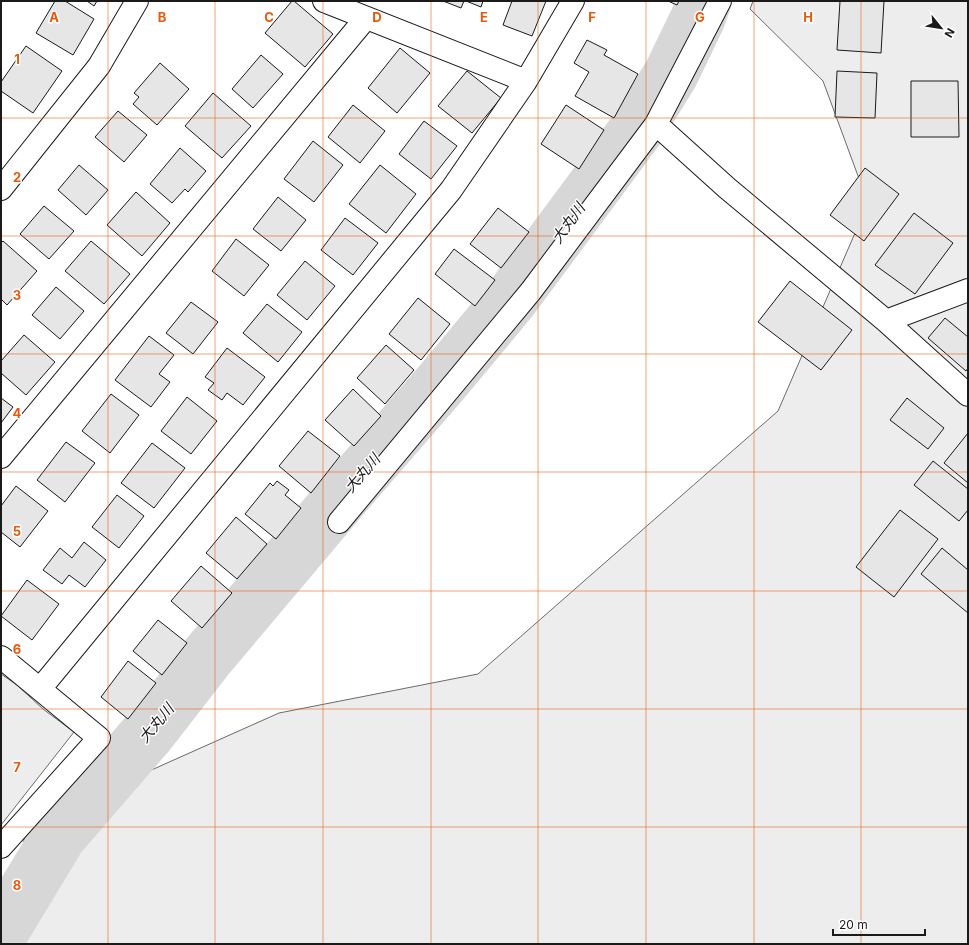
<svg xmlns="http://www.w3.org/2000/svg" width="969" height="945" font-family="Inter,'Noto Sans JP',sans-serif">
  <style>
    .built { fill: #ededed; stroke: #6a6a6a }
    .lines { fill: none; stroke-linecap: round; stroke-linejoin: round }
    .river { stroke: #d7d7d7; stroke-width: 55 }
    .building { fill: #e6e6e6; stroke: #1a1a1a }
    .street-casing { stroke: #1a1a1a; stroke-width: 24 }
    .street { stroke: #fff; stroke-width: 22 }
    .grid { fill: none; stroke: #e8590c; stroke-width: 1; stroke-opacity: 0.55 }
    .labels { text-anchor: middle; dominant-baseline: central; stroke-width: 3; stroke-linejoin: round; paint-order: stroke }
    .water-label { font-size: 15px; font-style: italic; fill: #1a1a1a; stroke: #fff }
    .grid-label { font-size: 13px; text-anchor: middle; font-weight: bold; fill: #e8590c; stroke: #fff; stroke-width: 3; stroke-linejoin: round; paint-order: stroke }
  </style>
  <rect width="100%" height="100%" fill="#fff"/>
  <path class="built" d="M753 1H968V944H9L26 826 279 713 478 674 778 411 868 203 823 81 750 9Z
    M1 674 17 685 43 709 74 732 1 825Z"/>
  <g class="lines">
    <path class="river" d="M1 932 59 836 149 732 208 656 342 497 441 383 511 299 637 129 671 74 698 18 704 1"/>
  </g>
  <path class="building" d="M55 1H65L94 19 73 55 36 33Z
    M87 1H97L94 6Z
    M292 1H294L333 34 305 67 265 33Z
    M443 1H464L461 8Z
    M466 1H483L481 7Z
    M512 1H546L532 36 503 25Z
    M668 1H679L677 5Z
    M840 1H884L881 53 837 50Z
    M587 40 607 50 604 55 638 74 614 118 575 96 589 72 574 63Z
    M26 46 62 71 33 113 1 91V82Z
    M400 48 430 73 397 113 368 88Z
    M261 55 283 74 253 108 232 89Z
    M160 63 189 89 157 125 133 104 139 97 134 93Z
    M467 71 501 98 472 133 438 106Z
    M837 71 877 73 875 118 835 117Z
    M911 81H958L959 137H911Z
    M213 93 251 126 222 158 185 126Z
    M353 105 385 131 360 163 328 137Z
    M566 105 604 130 579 169 541 144Z
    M118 111 147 135 124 162 95 137Z
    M424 121 457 146 431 179 399 154Z
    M313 141 343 165 314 202 284 179Z
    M180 148 206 171 188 192 185 189 172 203 150 184Z
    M79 165 108 190 86 215 58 190Z
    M380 165 416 194 386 233 349 204Z
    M865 168 899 194 864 241 830 215Z
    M136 192 170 223 142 256 107 225Z
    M278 197 306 220 281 251 253 229Z
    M44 206 74 231 49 259 20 234Z
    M498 208 529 232 501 268 470 244Z
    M914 213 953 243 915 294 875 265Z
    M345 218 378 243 353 275 321 250Z
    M236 239 269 265 244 296 212 271Z
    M3 241 37 271 7 305 1 299V243Z
    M91 241 130 274 104 304 65 271Z
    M454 249 495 280 475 306 435 274Z
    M305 261 335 286 307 320 277 295Z
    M790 281 852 330 821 370 758 322Z
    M56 287 84 311 60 339 32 315Z
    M418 298 450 324 421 360 389 334Z
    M191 302 218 322 193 354 166 333Z
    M267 304 302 332 278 362 243 333Z
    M945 318 968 337V368L966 371 928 338Z
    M24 335 55 362 26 395 1 373V361Z
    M149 336 174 355 159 374 170 382 151 407 115 380Z
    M386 345 414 370 385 404 357 378Z
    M227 348 265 377 243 405 227 393 222 400 208 390 214 383 205 377Z
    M353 389 381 416 354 446 325 420Z
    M111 394 139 415 110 453 82 431Z
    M187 397 217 421 191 454 161 431Z
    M1 398 13 407 1 423Z
    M907 398 944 428 928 449 890 420Z
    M308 431 340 456 311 493 279 466Z
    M968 433V483L944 463Z
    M66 442 95 463 65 502 37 480Z
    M152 443 185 468 154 508 121 483Z
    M933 461 968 489V510L959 521 914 485Z
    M277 481 289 490 285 495 301 508 276 539 245 514 270 483 273 486Z
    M16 486 48 511 20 547 1 532V506Z
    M117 495 144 516 119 548 92 527Z
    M900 510 938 539 894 597 856 567Z
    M236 517 267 544 237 579 206 553Z
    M84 542 106 560 85 587 69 575 62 584 43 570 60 548 72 558Z
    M942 548 968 570V613L921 574Z
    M201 566 232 593 202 628 171 601Z
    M27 580 59 604 32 640 1 616Z
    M158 620 187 643 162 675 133 651Z
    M128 661 156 683 128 719 101 697Z"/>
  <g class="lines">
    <g class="street-casing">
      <path id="street" d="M324 1 526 81
        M656 124 727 188 886 321 968 395
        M1 189 99 66 137 1
        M886 321 968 290
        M1 457 366 18
        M339 522 531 291 656 124 720 1
        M1 657 99 738 1 847
        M40 689 451 190 526 81 573 1"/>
    </g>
    <use href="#street" class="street"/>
  </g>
  <path class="grid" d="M108 1V944M215 1V944M323 1V944M431 1V944M538 1V944M646 1V944M754 1V944M861 1V944M1 118H968M1 236H968M1 354H968M1 472H968M1 591H968M1 709H968M1 827H968"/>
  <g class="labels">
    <g class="water-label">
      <text transform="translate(568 223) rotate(-54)">大丸川</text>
      <text transform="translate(362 473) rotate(-49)">大丸川</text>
      <text transform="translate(156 723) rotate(-50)">大丸川</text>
    </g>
  </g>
  <g class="grid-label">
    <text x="54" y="22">A</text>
    <text x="162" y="22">B</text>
    <text x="269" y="22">C</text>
    <text x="377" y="22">D</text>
    <text x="484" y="22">E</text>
    <text x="592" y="22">F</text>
    <text x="700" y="22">G</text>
    <text x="808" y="22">H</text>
    <text x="17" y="64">1</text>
    <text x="17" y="182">2</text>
    <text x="17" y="300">3</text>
    <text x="17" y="418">4</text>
    <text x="17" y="536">5</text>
    <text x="17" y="654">6</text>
    <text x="17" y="772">7</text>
    <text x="17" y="890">8</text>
  </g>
  <rect width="969" height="945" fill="none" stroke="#1a1a1a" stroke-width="4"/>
  <g transform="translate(941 28) rotate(120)" stroke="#ffffff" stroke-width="3" paint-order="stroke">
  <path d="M0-3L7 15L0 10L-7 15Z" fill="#1a1a1a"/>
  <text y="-6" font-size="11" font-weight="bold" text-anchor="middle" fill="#1a1a1a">N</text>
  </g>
  <path d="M833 929v6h92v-6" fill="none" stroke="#1a1a1a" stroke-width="2"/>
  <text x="839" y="929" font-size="12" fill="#1a1a1a" stroke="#ffffff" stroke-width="3" paint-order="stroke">20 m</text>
</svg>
